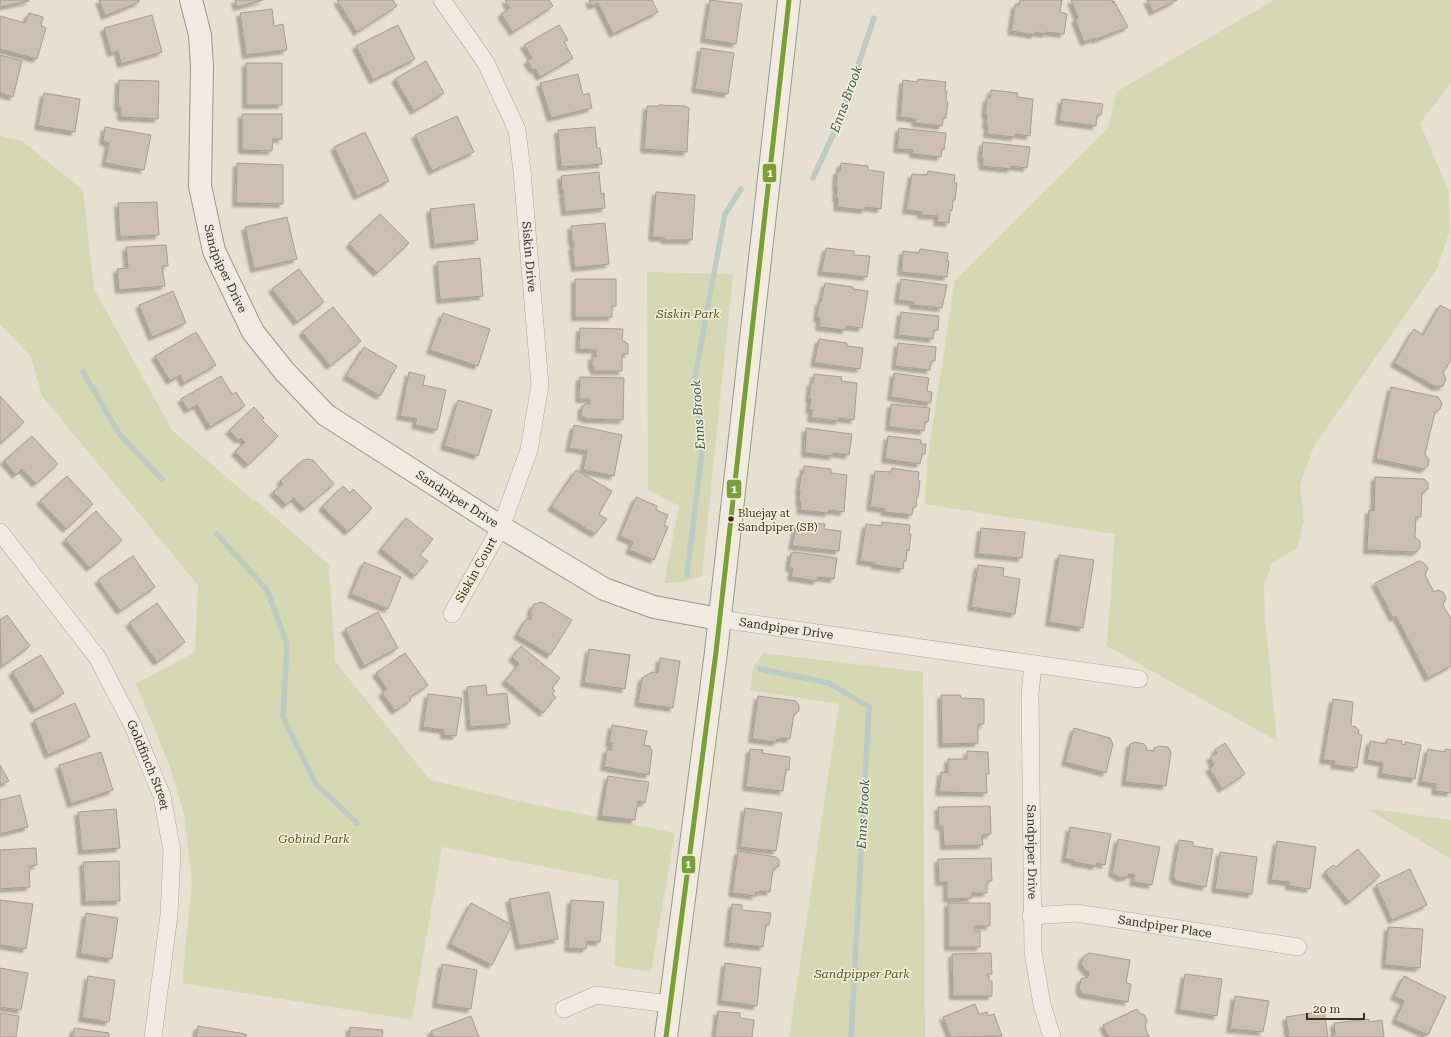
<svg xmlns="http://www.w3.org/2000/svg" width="1451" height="1037" font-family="'Roboto Serif',serif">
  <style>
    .green { fill: #d6d7b3 }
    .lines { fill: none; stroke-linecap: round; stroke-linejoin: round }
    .stream { stroke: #bcccc2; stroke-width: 5.5 }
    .building { fill: #cbbfb2; stroke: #a89c90; filter: url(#shadow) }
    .street-casing { stroke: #ada599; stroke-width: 18 }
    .secondary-casing { stroke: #9c958a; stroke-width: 24 }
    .street { stroke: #efebe3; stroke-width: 17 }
    .secondary { stroke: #efebe3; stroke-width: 22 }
    .bus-1-casing { stroke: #f7eed8; stroke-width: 8 }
    .bus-1 { stroke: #78a037; stroke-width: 5 }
    .bus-dot { fill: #3d2e20; stroke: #f7eed8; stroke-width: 1.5 }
    .labels { text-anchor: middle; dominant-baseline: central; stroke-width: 3; stroke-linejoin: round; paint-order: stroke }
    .bus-label { font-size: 11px; fill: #3d2e20; stroke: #f7eed8; text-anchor: start }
    .street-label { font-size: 12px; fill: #3d2e20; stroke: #f7eed8 }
    .park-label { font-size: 12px; font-style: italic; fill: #4d5a26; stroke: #f7eed8 }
    .water-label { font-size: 13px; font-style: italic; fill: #2f5d5a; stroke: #f7eed8 }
    .line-badge { stroke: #f7eed8; stroke-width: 1.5 }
    .badge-label { font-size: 11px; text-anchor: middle; font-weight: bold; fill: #fff }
  </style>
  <defs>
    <filter id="shadow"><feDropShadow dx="-3.5" dy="3.5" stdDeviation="1" flood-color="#0004"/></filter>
  </defs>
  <rect width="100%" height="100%" fill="#e7e0d1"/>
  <path class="green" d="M1274 0H1451V83L1420 123 1449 192 1450 230 1437 269 1314 446 1300 485 1304 522 1297 548 1272 563 1264 586 1265 617 1277 741 1107 646 1115 534 925 504 927 462 955 280 1108 128 1116 92Z
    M0 136 22 141 83 190 94 289 172 430 254 501 256 500 329 565 335 661 430 780 536 805 675 833 651 972 614 966 619 881 442 847 412 1020 182 983 192 881 184 814 169 764 136 684 195 652 198 585 42 396 31 357 0 324Z
    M647 272 733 274 702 576 682 582 664 583 679 506 648 490Z
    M763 653 923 672 925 1037H789L839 704 750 690 753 668Z
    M1366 808 1451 820V859Z"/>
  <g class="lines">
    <path class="stream" d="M813 178 839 122 874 18
      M83 372 120 435 162 479
      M217 534 267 590 287 644 283 717 316 784 357 823
      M687 575 703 443 694 382 725 214 741 189
      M760 669 829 683 869 707 851 1037"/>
  </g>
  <path class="building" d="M0 0H29V1L0 7Z
    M99 0H139V2L105 16Z
    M235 0H263L237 7Z
    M337 0H393L397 6 357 32Z
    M505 0H549L553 6 513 32 501 14 510 8Z
    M589 0H652L658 12 613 34 598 3 592 6Z
    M710 0 742 4 736 44 704 39Z
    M1020 0H1062L1060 12 1067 14 1064 34 1046 32 1045 34 1035 32V35L1011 31 1015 5H1019Z
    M1071 0H1112L1113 3 1114 1 1128 27 1095 40V38L1084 42 1075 19 1078 18Z
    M1147 0H1177L1153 12Z
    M272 9 274 26 283 24 287 50 246 55 240 13Z
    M29 13 43 17 41 26 46 28 37 59 0 49V16L25 23Z
    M152 15 162 52 121 64 118 51 111 53 104 28Z
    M398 25 415 59 373 80 356 46Z
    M559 25 568 40 564 42 573 58 540 77 535 69 533 70 527 61 532 58 524 45Z
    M701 48 734 53 728 94 695 89Z
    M0 55 22 61 13 97 0 93Z
    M426 61 444 93 414 111 395 79Z
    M246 63H282V105H246Z
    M578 74 583 95 589 93 592 108 551 118 540 83Z
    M918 79 946 82 945 91H947L946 101 948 102 946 118H943L942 126 915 123 916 119 900 117 903 80 918 82Z
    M119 80 159 81 158 119 121 117V108L118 107Z
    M991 90 1018 93 1017 97 1033 99 1030 136 1015 134V137L987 134 988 125H986L987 115 985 114 987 98H990Z
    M44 93 80 99 75 132 38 126Z
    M1062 99 1103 104 1101 115H1097L1096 126 1059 121Z
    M659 105 685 106 689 108 687 152 644 149 647 106H658Z
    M242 114H282V139H273L272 151 242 150Z
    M457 116 474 152 432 171 415 135Z
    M105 127 151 135 144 170 105 163 109 143 103 141Z
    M595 127 597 148H600L602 164 561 167 558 130Z
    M899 128 946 133 944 150 942 149 941 157 913 154V150L897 149Z
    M365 132 389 181 357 196 334 147Z
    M983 142 1030 147 1027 168 1011 166V169L982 166 983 158H981Z
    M237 163 283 165V204L236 203Z
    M841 163 868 166V170L884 172 881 209 865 207V210L837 207 838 198H836L837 188 836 187 837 171H840Z
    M928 171 955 175 954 183H957L955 200H953L952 211 950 210 949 223 937 222 938 216 921 215 922 212 906 210 912 174 927 175Z
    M599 172 601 194 604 193 605 208 565 212 563 193 564 192 562 190 561 176Z
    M656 192 695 195 692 240H665V238L652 237Z
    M157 202 159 235 120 237 118 203Z
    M474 204 478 240 434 245 430 209Z
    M380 214 409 243 377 273 349 244Z
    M287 217 297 259 254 269 245 227Z
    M605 223 609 264 575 268 572 247 574 246V242H572L571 226Z
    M166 245 168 266H162L165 286 119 290 117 269 128 268 126 247Z
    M826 248 854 251V255L870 256 867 277 821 272Z
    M920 249 948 253 947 261H949L947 277 901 272 903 251 919 253Z
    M480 258 483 296 440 300 437 262Z
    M299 269 324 302 297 322 272 289Z
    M575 279H616V306H612V317H575Z
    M901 279 947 285 942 308 913 305 914 302 898 300Z
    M825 283 853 287V289L868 291 862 328 846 326V330L819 327 820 318H817L819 302H821Z
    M173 291 186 323 152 337 139 305Z
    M1440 305 1451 311V360L1443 373 1446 379 1443 386 1436 387 1394 363 1414 329 1423 335Z
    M333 307 361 341 330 366 302 332Z
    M901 312 939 316 938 330H934L933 339 898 335Z
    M443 313 490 329 478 366 430 350Z
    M580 328 623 329 622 340 628 344V354H622V371H594V367H592V356L596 357V350L579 349Z
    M196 332 216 365 184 383 180 375 170 381 155 356Z
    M819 339 847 343V346L863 348 860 369 814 363Z
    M898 343 936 347 935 361H931L930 370 895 366Z
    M364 347 397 366 380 396 346 376Z
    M409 372 425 376 423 385 446 390 437 430 415 425 417 419 400 416Z
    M894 373 929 378 927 391 932 392 931 403 891 397Z
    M814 374 842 377 841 381 857 383 854 420 839 418V421L811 418 812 410 809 409 811 399H809L811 382 813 383Z
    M221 376 232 394 236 392 245 406 210 427 197 405 188 410 181 399Z
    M580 377 624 378 623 420 585 419V417H581L582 406H584L585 404H590V399H579Z
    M1391 387 1438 397 1442 403 1440 409 1435 412 1425 454 1429 460 1428 466 1423 469 1376 459Z
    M0 396 24 422 0 444Z
    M458 400 492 410 478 456 444 446Z
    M891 404 930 408 928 422H925L924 431 889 427Z
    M254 407 264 418 262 420 278 436 248 465 235 452 245 442 241 438 239 440 229 431Z
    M574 425 622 435 614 476 583 470 587 451 569 448Z
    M806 428 852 434 849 455 833 453V456L805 453Z
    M32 436 58 464 36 484 22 469 16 475 4 461Z
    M888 436 921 440V444H926L925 454H922L920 464 885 459Z
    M308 459 313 460 334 484 304 509 294 498 286 505 273 492 283 484 280 481 303 460Z
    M804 466 831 469V473L847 475 844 512 829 510 828 513 800 510 801 502 799 501 800 491H799L801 474H803Z
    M892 468 919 472 918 480 920 481 918 497H917L916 507H913L912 515 884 512 885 509 870 507 875 471 891 472Z
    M576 470 612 491 599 514 607 519 595 534 551 507Z
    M67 476 93 504 66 529 40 501Z
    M1375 477 1424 479 1428 483V489L1422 493 1421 517H1416L1415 537 1420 541V548L1416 552 1367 550 1369 510 1374 511Z
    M343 486 350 493 353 489 372 508 348 532 322 507Z
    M636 497 657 506 656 510 668 515 664 525 668 527 654 560 629 550 633 542 620 536Z
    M96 511 122 540 90 568 65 540Z
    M406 518 433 539 420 555 428 561 415 576 381 549Z
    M803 522 825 524 824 529 841 531 839 551 792 546 797 523H803Z
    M882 522 910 525 909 534H911L909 551 907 550 906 561H904L903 569 875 565V563L860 561 866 524 882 526Z
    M981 528 1025 532 1022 558 978 554Z
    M794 552 837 558 834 579 818 577 817 581 791 577 793 568H789L791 553H794Z
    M1059 555 1094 560 1083 628 1049 622Z
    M133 556 155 587 120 611 98 580Z
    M1419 561 1424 563 1428 568 1425 575 1434 592 1438 590 1443 592 1446 598 1443 605 1451 619V666L1428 678 1396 616 1393 618 1375 583Z
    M364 562 401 577 388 609 351 594Z
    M978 565 1004 568 1003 576 1020 579 1015 614 971 607Z
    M542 602 572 620 550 655 517 635 526 619H531V610L534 604Z
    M157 603 185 642 157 662 129 623Z
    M378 612 398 648 364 666 345 629Z
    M7 615 30 646 1 667 0 620Z
    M521 646 560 678 552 688 555 691 552 694 556 697 543 713 505 681 519 664 512 657Z
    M589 649 630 655 625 689 584 683Z
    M405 653 428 685 409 698 411 700 395 711 382 693 387 689 376 673Z
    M41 655 64 693 35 710 12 672Z
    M660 658 680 661 673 708 638 703 642 678 652 672 658 673Z
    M486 685 487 695 507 693 510 724 470 727 467 687Z
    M428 694 462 698 456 736 444 735V730L423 727Z
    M941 695H960L961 698 984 699V724H978V743L942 744Z
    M758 696 796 701 799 705V711L794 714 790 739 781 738V739H777L776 742 752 739Z
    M1333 699 1353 702 1351 726 1356 727 1359 731 1358 734 1362 735 1357 768 1334 765 1335 761 1323 760Z
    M75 703 90 737 48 755 34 720Z
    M612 725 647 731 644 745 650 746 652 752 649 775 604 767 607 749 611 750 612 743H609Z
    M1074 728 1110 738 1113 744 1106 773 1065 762Z
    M1387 739 1402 741 1401 744 1405 745V742L1421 745 1415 779 1381 774 1383 763 1367 760 1370 741 1386 744Z
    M1135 742 1144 744 1147 748 1146 750 1154 751V748L1159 746 1168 747 1171 752 1166 786 1125 782 1130 744Z
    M1225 743 1245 774 1222 789 1209 768 1214 765 1210 757 1217 753 1215 750Z
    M750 749 763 750 762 753 790 757 789 770 786 769 783 791 746 787Z
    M1428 749 1445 752V749L1451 750V793L1435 791 1436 784 1421 782Z
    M967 751 988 752 989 774 986 773 987 793 939 792 941 772 948 773V759H967Z
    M101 752 113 790 71 804 59 765Z
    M0 765 9 781 0 785Z
    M608 776 649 782 645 803 638 801 635 820 601 816Z
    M20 795 28 827 0 834V800Z
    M990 806 991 834 982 835 983 845 944 846 943 826H939L938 807Z
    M745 808 782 813 776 851 740 847Z
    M116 809 120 848 82 851 78 812Z
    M1070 827 1111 834 1105 865 1097 863 1096 866 1074 862V860L1065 859Z
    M1118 839 1160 847 1152 885 1133 882 1135 875 1128 874 1129 876 1121 878 1112 873Z
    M1179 840 1193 842V846L1213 849 1206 887 1176 881 1173 876Z
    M1277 841 1316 847 1310 889 1289 886V882L1271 880Z
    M36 848 37 865 29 866 30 887 0 889V850Z
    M1358 849 1380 876 1349 902 1325 872 1333 865 1336 867Z
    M738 851 776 857 779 860V866L773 869 770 892 760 891V893L756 892 755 896 732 893Z
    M1220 852 1257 857 1252 894 1215 889Z
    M991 858 992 881H987V893H972V898L947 899V882H939L938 859Z
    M119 861 120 901 85 902 83 862Z
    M1410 869 1427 905 1392 920 1376 885Z
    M549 892 558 939 519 946 509 899Z
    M0 900 33 904 26 949 0 945Z
    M571 900 604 902 600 942 587 941 586 949 568 948Z
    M471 903 512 925 492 965 450 944Z
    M948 903H990V926H975L974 931H980V947H948Z
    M732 904 742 905V910L771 913 769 925H766L763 947 728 943Z
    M86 913 118 918 112 959 80 954Z
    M1388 927 1423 929 1420 968 1385 965Z
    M991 953 992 974H987V976H989V981H992V996H953L952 954Z
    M1089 953 1130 960 1126 983 1131 984 1128 1002 1082 994 1079 988 1081 979 1088 977 1089 972 1086 971 1081 964 1083 957Z
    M725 963 761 968 757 1006 721 1001Z
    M442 964 477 970 471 1009 436 1004Z
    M0 968 28 973 21 1010 0 1007Z
    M1185 974 1222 979 1217 1016 1179 1010Z
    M88 976 115 980 109 1022 82 1018Z
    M1404 976 1446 997 1428 1035 1395 1020 1404 1001 1394 996Z
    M1235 996 1269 1001 1263 1032 1230 1029Z
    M975 1004 979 1014 987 1012 988 1016 994 1014 1002 1036 951 1037 943 1017Z
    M1137 1009 1139 1013 1145 1015 1147 1021 1145 1026 1149 1037H1109L1103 1025Z
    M718 1011 740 1013V1018L754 1020 752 1037H715Z
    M1324 1011 1328 1037H1289L1286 1017Z
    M0 1013 19 1016 16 1037H0Z
    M471 1016 479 1037H434L431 1031Z
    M1369 1019V1022L1382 1020 1384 1037H1332V1035H1335L1334 1023Z
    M198 1026 246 1034V1037H196Z
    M350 1027 383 1030 382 1037H349Z
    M74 1028 109 1033V1037H73Z"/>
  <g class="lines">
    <g class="street-casing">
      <g id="street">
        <path id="s1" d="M442 0 486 63 517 130 522 171 540 385 529 450 501 527 452 614"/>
        <path id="s2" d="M0 532 97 657 133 726 162 796 172 851 169 915 153 1037"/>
        <path id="s3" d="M719 619 1139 679"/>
        <path id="s4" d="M1033 664 1030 694 1033 952 1042 1005 1052 1037"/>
        <path id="s5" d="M1031 916 1076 913 1298 947"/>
        <path d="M564 1009 596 995 670 1004"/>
      </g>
    </g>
    <g class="secondary-casing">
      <g id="secondary">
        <path id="s6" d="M191 0 200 35 202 67 200 186 214 251 253 332 285 372 326 415 501 527 604 589 654 607 719 619"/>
        <path d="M666 1037 716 652 789 0"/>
      </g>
    </g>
    <use href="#street" class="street"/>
    <use href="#secondary" class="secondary"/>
    <g class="bus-1-casing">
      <path id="bus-1" d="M666 1037 716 652 789 0"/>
    </g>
    <use href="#bus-1" class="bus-1"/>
  </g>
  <circle class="bus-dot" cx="731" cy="519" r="3.5"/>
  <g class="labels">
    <g class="bus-label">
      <text x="738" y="513">Bluejay at<tspan x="738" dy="14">Sandpiper (SB)</tspan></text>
    </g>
    <g class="street-label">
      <text stroke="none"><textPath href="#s1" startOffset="278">Siskin Drive</textPath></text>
      <text stroke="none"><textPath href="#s6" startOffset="274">Sandpiper Drive</textPath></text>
      <text stroke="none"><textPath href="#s6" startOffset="610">Sandpiper Drive</textPath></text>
      <text transform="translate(476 570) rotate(-61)">Siskin Court</text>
      <text stroke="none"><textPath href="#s3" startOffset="68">Sandpiper Drive</textPath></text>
      <text stroke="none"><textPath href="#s2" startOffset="278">Goldfinch Street</textPath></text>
      <text stroke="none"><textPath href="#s4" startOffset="188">Sandpiper Drive</textPath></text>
      <text stroke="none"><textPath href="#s5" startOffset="135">Sandpiper Place</textPath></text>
    </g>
    <g class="park-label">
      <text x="688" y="314">Siskin Park</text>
      <text x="314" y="839">Gobind Park</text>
      <text x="862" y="974">Sandpipper Park</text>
    </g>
    <g class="water-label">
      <text transform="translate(846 99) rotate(-70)">Enns Brook</text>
      <text transform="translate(698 415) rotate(-94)">Enns Brook</text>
      <text transform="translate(863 814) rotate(-87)">Enns Brook</text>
    </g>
  </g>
  <g class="line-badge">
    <rect x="762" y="163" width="15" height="20" rx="4" fill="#78a037"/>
    <rect x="726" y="479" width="16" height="20" rx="4" fill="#78a037"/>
    <rect x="681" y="855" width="15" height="19" rx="4" fill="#78a037"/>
  </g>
  <g class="badge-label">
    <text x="770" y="177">1</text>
    <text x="734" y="493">1</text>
    <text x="688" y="868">1</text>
  </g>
  <path d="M1307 1013v6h57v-6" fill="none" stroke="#3d2e20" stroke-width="2"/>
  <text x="1313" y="1013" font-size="12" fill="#3d2e20" stroke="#f7eed8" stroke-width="3" paint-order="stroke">20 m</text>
</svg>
